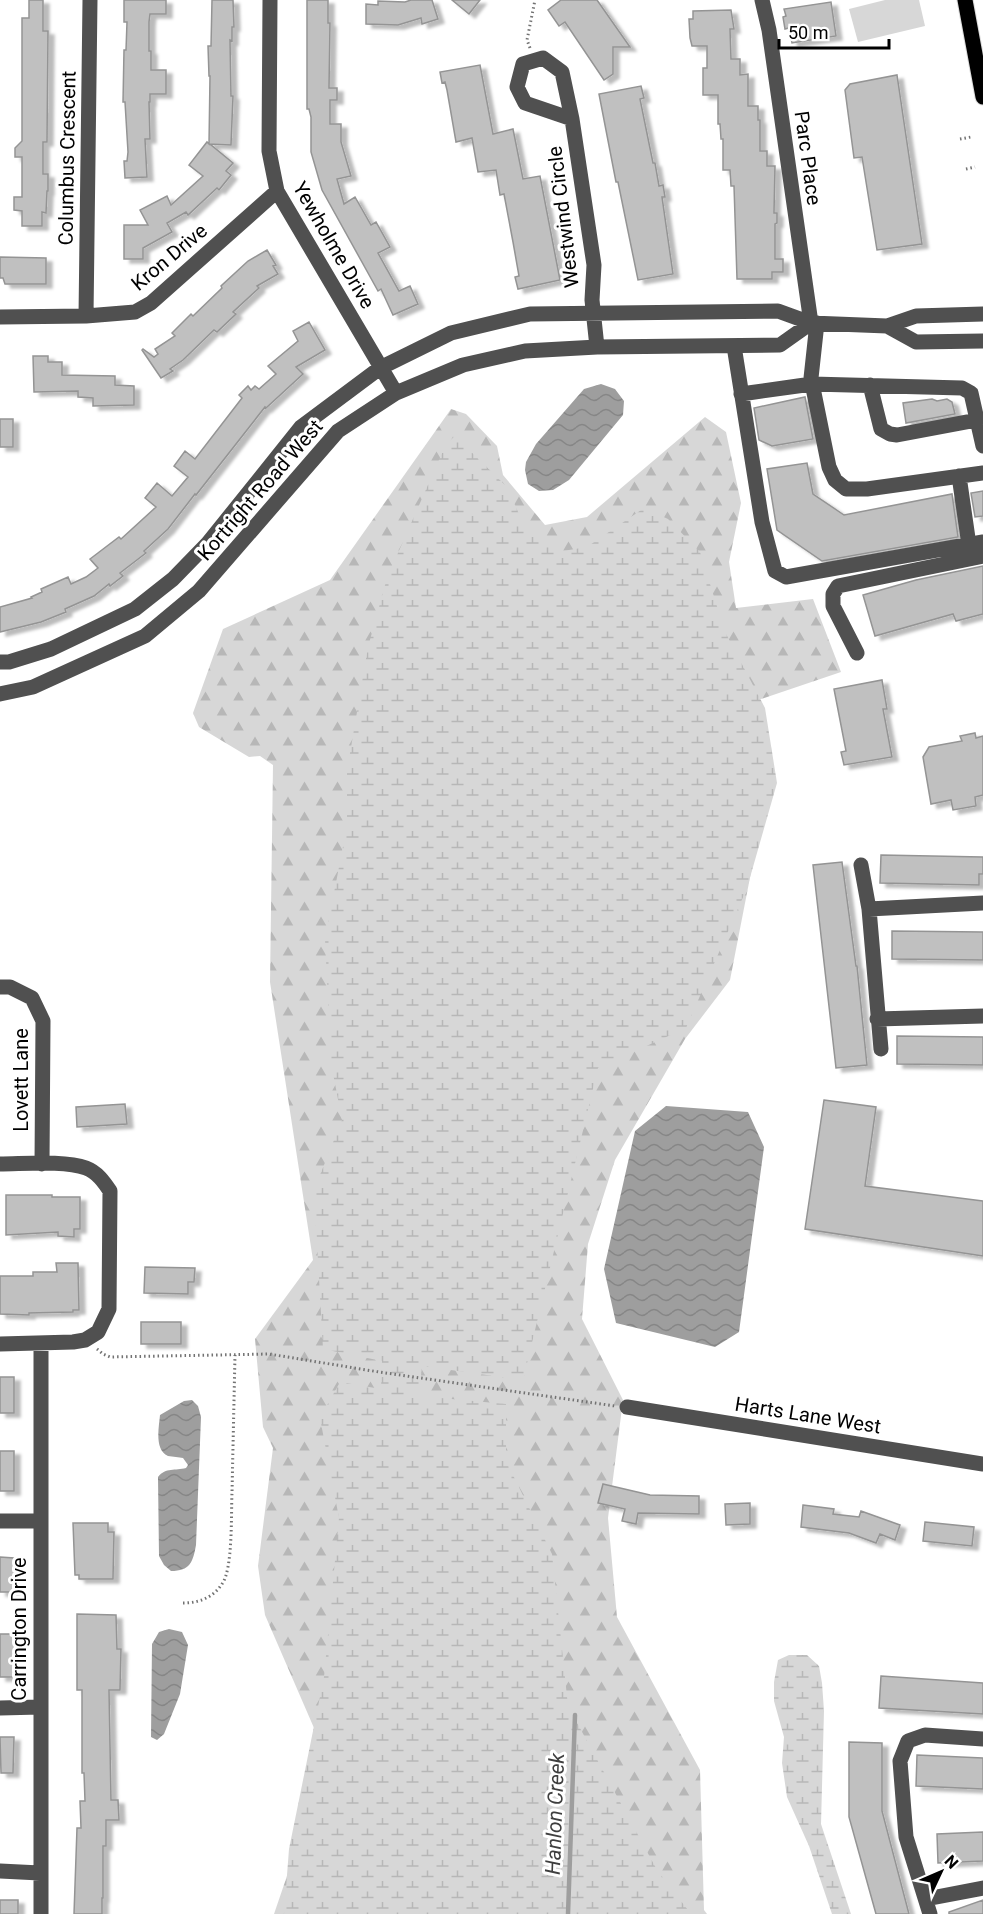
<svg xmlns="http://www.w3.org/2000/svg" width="983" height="1914" font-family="Roboto,sans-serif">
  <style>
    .forest { fill: url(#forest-firs) }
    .wetland { fill: url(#wetland-marsh) }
    .pitch { fill: #d7d7d7 }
    .water { fill: url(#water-waves) }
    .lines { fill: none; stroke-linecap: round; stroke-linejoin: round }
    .stream { stroke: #9e9e9e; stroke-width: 4.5 }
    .building { fill: #c0c0c0; stroke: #949494; stroke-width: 1.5; filter: url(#shadow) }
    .major-casing { stroke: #dbdbdb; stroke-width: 17 }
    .path { stroke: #727272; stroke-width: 3; stroke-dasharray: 1.5 3; stroke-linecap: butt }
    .minor { stroke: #505050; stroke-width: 15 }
    .major { stroke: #000; stroke-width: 15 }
    .labels { text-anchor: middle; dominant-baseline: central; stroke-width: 6; stroke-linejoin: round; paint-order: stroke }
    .street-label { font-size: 20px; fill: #000; stroke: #fff }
    .water-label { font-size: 21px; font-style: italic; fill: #3f3f3f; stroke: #fff }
  </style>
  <defs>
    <pattern id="forest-firs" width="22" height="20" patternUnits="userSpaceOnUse" patternTransform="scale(1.5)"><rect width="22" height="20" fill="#d7d7d7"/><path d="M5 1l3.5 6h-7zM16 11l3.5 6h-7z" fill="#b7b7b7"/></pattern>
    <pattern id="wetland-marsh" width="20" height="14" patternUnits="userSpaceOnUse" patternTransform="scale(1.5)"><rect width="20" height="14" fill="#d7d7d7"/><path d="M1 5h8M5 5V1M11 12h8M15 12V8" fill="none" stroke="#b7b7b7"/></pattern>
    <pattern id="water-waves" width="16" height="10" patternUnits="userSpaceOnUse" patternTransform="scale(1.5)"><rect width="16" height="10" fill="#9e9e9e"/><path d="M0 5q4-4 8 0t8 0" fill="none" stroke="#868686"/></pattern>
    <filter id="shadow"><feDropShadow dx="6" dy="4" stdDeviation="1.5" flood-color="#0004"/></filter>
  </defs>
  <rect width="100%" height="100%" fill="#fff"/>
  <path class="forest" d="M451 409 466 414 497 446 503 475 545 525 587 517 705 417 726 432 741 503 729 562 736 608 813 599 841 672 758 700 770 775 730 980 685 1039 615 1160 588 1244 582 1319 623 1400 608 1518 617 1617 700 1770 704 1910 707 1914H274L288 1873 314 1728 265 1615 258 1566 273 1448 263 1427 255 1339 313 1260 270 982 273 765 260 756 249 757 199 727 193 713 223 629 330 580Z"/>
  <path class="wetland" d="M455 436 507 487 522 521 550 547 563 551 587 547 644 508 668 519 700 552 725 632 765 708 777 783 747 888 686 1028 598 1068 523 1380 422 1366 419 1396 506 1404V1461L552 1554 568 1706 657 1870 691 1914H284L289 1849 324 1677 339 1518 320 1418 340 1382 381 1389 382 1361 323 1349 314 1190 342 1120 331 1063 325 939 347 826V771L368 647 387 578 446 444Z
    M789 1655H807L819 1666 822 1683 824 1711 821 1824 851 1914H832L809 1846 787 1797 782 1763 784 1737 774 1701V1682L778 1660Z"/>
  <path class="pitch" d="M885 0H919L925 26 858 42 849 9Z"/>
  <path class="water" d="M601 384 615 389 624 401 623 415 569 480 553 490 539 491 528 484 525 470 526 462 536 444 584 389Z
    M666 1106 748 1112 764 1147 739 1332 715 1347 616 1323 604 1269 635 1131Z
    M192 1400 198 1406 201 1417 196 1545C193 1562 190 1571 171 1571L164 1565 159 1556 158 1477C166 1467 175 1471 186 1468L188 1465 183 1458C179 1457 173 1457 168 1456 154 1450 159 1427 160 1415L184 1401Z
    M169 1629 182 1632 188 1645 180 1694 164 1734 157 1740 151 1737 152 1644 159 1632Z"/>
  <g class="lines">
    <path class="stream" d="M568 1914 575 1715"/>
  </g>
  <path class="building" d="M29 0H43V31H48L47 142H43V174H48V191H47L46 213 42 212V226H22V211L14 210V197H22V157H15V148L22 141V18H29Z
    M124 0H166V14H150L149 22V51H151V70H166V94H150V102H149L150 139H145L147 177 125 178 124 161H127L128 152 125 102H123L124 50H126L127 22H124Z
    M212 0H233L234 27H232V41L230 40 231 96H233L231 145 210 144 233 163 226 171 231 175 219 190 217 188 188 215 186 212 167 223 172 232 143 248V259H124V225H148L140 210 167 196 171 205 203 176 189 165 207 142 209 144 210 76H209L208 46H211Z
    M307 0H328V23H330L329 88H337V100H330V124H341V142L351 176 337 179 344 204 355 197 371 225 376 222 390 247 378 253 399 291 410 286 418 304 393 315 381 289 378 291 322 190 311 152V117L309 109H307Z
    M411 0H432L438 19 422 24 421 18 398 25 366 24V4L378 5V1L405 2Z
    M452 0H480L469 14Z
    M561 0H597L630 47H613V74L604 80 565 22 559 26 548 10Z
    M831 2 836 36 792 43 789 28 785 29 783 17 786 16 784 9Z
    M731 10 734 29H730L731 59H740V75L748 74V106H758V120H760V151H767V166H775L774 213H777V223L775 224V259H783V272H772V279H737L734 186H731L730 170H723V139H721L720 124H718V95H703V68H707V46H692L690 38 689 19H693V11Z
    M480 65 493 134 513 129 523 179 540 176 560 280 518 289 515 277 519 276 513 242 504 194 500 195 496 170 478 172 472 138 456 142 447 90 445 82 442 83 440 72Z
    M897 75 922 244 877 250 862 157 854 158 845 90 850 84Z
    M641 86 644 98 640 99 653 163H655L659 186 663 185 665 197H662L673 274 638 280 618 182H616L599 94Z
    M267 250 276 265 273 266 278 274 257 286 259 288 233 312 236 314 217 332 214 330 183 360 170 369 173 371 161 378 142 350 143 349 154 357 158 354 155 349 175 336 172 333 191 314 193 316 222 288 221 286 248 261Z
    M0 257 46 258V284H5L3 278H0Z
    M309 322 325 350 296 367 303 374 266 408 265 407 196 495 195 494 168 529 144 551 146 553 120 573 123 576 110 586 109 584 94 596 65 609 66 612 41 622 0 632V607L32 598 31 597 42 592 41 589 68 577 71 584 86 577 98 568 90 559 119 537 121 539 156 507 145 498 157 483 172 496 188 477 174 466 185 451 195 459 242 398 239 395 248 386 251 390 255 386 259 389 276 374 268 366 298 341 293 331Z
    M33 356H48V362H62V375L115 376V385L134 386V405L93 406V398L78 397V391L34 392Z
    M805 397 813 439 772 446 759 440 754 408Z
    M932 399 937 401 947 399 952 402 955 414 906 423 903 403Z
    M0 419H13V447H0Z
    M807 463 813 494 844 515 952 494 958 537 822 561 777 530 767 469Z
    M983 491V516L975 517 971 493Z
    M983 566V614L956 621 953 614 875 636 863 595 916 580Z
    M882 680 887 709H883L892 757 844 765 841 752 846 751 834 689Z
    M975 733 976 738 983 736V795L975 797 976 806 953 810 951 800 931 804 923 757 929 747 962 741 960 736Z
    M881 855 983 857V874H979V885L880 883Z
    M842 862 856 966H857L867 1065 836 1068 813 865Z
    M892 931 983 932V960L892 959Z
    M897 1036 983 1037V1065L897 1064Z
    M824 1100 876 1107 865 1186 983 1201V1256L805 1229Z
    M125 1104 127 1124 77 1127 76 1107Z
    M6 1195H52V1197H80V1229H74V1237L58 1236V1232L6 1235Z
    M56 1263H78L79 1310H73V1312L29 1313V1315L0 1314V1276H33V1272H57Z
    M145 1267 195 1268 194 1282H188V1294L144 1293Z
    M141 1322H181V1344H141Z
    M0 1377H14V1413H0Z
    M0 1451H14V1491H0Z
    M603 1484 650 1495 699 1496V1514L638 1513 636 1524 622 1521 625 1509 598 1503Z
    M750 1503V1524L726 1525 725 1504Z
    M803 1505 834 1509 833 1514 859 1517 861 1511 900 1525 895 1540 880 1534 876 1543 849 1533 801 1527Z
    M925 1522 974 1527 972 1546 923 1541Z
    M73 1523H108V1532H114L113 1579H79V1575H75Z
    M0 1557 14 1558V1592H0Z
    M77 1614 116 1615 117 1649H121L120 1690H109L111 1800H118L119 1820H106V1846H103V1898H102V1914H74L77 1828H81L80 1801H85L84 1773H82V1690H77Z
    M0 1634H16V1677H0Z
    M881 1676 983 1683V1714L879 1708Z
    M0 1737H14L13 1773H1Z
    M849 1742 882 1743V1811L909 1914H876L849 1817Z
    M917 1755 983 1758V1789L916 1786Z
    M983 1832V1861L938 1863 937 1834Z
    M0 1900H18V1914H0Z
    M983 1900V1914H949V1912Z"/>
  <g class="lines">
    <g class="major-casing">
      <path id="major" d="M965 0 983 97"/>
    </g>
    <path class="path" d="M530 48 527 40 535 0
      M960 139 971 137
      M966 169 975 167
      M97 1349 103 1354 110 1357 269 1354 379 1372 615 1406
      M183 1603C198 1603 213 1598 222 1584 233 1569 231 1514 232 1493 233 1447 234 1401 235 1355"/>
    <path class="minor" d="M270 0 269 151 277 191 396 393
      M762 0 769 30 811 323
      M572 119 525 103 517 87 523 64 543 58 562 72 572 119 594 265 592 300 597 347
      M86 316 90 0
      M0 317 86 316 135 312 151 303 277 191
      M817 323 811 378 829 467 835 480 846 489H867L983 473
      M887 326 916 342 983 341
      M734 346 762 522 775 571 786 577 983 542
      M870 385 881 429 890 434 897 435 977 420
      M741 394 812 384 962 388 971 393 983 446
      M959 476 969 545
      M857 653 833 606V594L838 586 983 556
      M0 662H9L51 649 135 609 173 579 208 543 301 427 380 368 451 333 530 314 778 311 811 323 887 326 916 316 983 314
      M0 694 33 687 145 636 199 591 338 431 396 393 463 365 525 351 597 347 780 345 811 323
      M861 865 869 909 881 1049
      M869 909 983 903
      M0 987H10L32 998 43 1021 42 1164
      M877 1019 983 1016
      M0 1164C23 1164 65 1160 86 1168 97 1172 104 1182 110 1191L109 1309 98 1332 85 1340 73 1342 0 1344
      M41 1344V1914
      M627 1407 983 1464
      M0 1521H40
      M0 1708 40 1707
      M0 1871 40 1873
      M926 1899 983 1888
      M930 1914 906 1837 900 1761 908 1741 925 1735 983 1739"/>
    <use href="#major" class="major"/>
  </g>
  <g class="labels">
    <g class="street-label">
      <text transform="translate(67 158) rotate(-89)">Columbus Crescent</text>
      <text transform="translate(808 158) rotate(82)">Parc Place</text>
      <text transform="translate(563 217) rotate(-97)">Westwind Circle</text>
      <text transform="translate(334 245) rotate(60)">Yewholme Drive</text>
      <text transform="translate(169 257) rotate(-40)">Kron Drive</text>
      <text transform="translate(260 490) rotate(-49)">Kortright Road West</text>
      <text transform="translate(21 1080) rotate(-90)">Lovett Lane</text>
      <text transform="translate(808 1415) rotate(9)">Harts Lane West</text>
      <text transform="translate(19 1629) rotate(-90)">Carrington Drive</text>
    </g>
    <g class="water-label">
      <text transform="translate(555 1814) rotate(-88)">Hanlon Creek</text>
    </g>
  </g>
  <g transform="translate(941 1872) rotate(46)" stroke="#ffffff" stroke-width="4.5" paint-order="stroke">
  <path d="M0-4.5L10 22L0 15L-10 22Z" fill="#000000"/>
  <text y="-9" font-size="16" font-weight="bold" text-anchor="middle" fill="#000000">N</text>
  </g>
  <path d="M779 39v9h110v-9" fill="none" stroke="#000000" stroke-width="3"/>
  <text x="788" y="39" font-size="18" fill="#000000" stroke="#ffffff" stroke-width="4.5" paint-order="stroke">50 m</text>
</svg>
